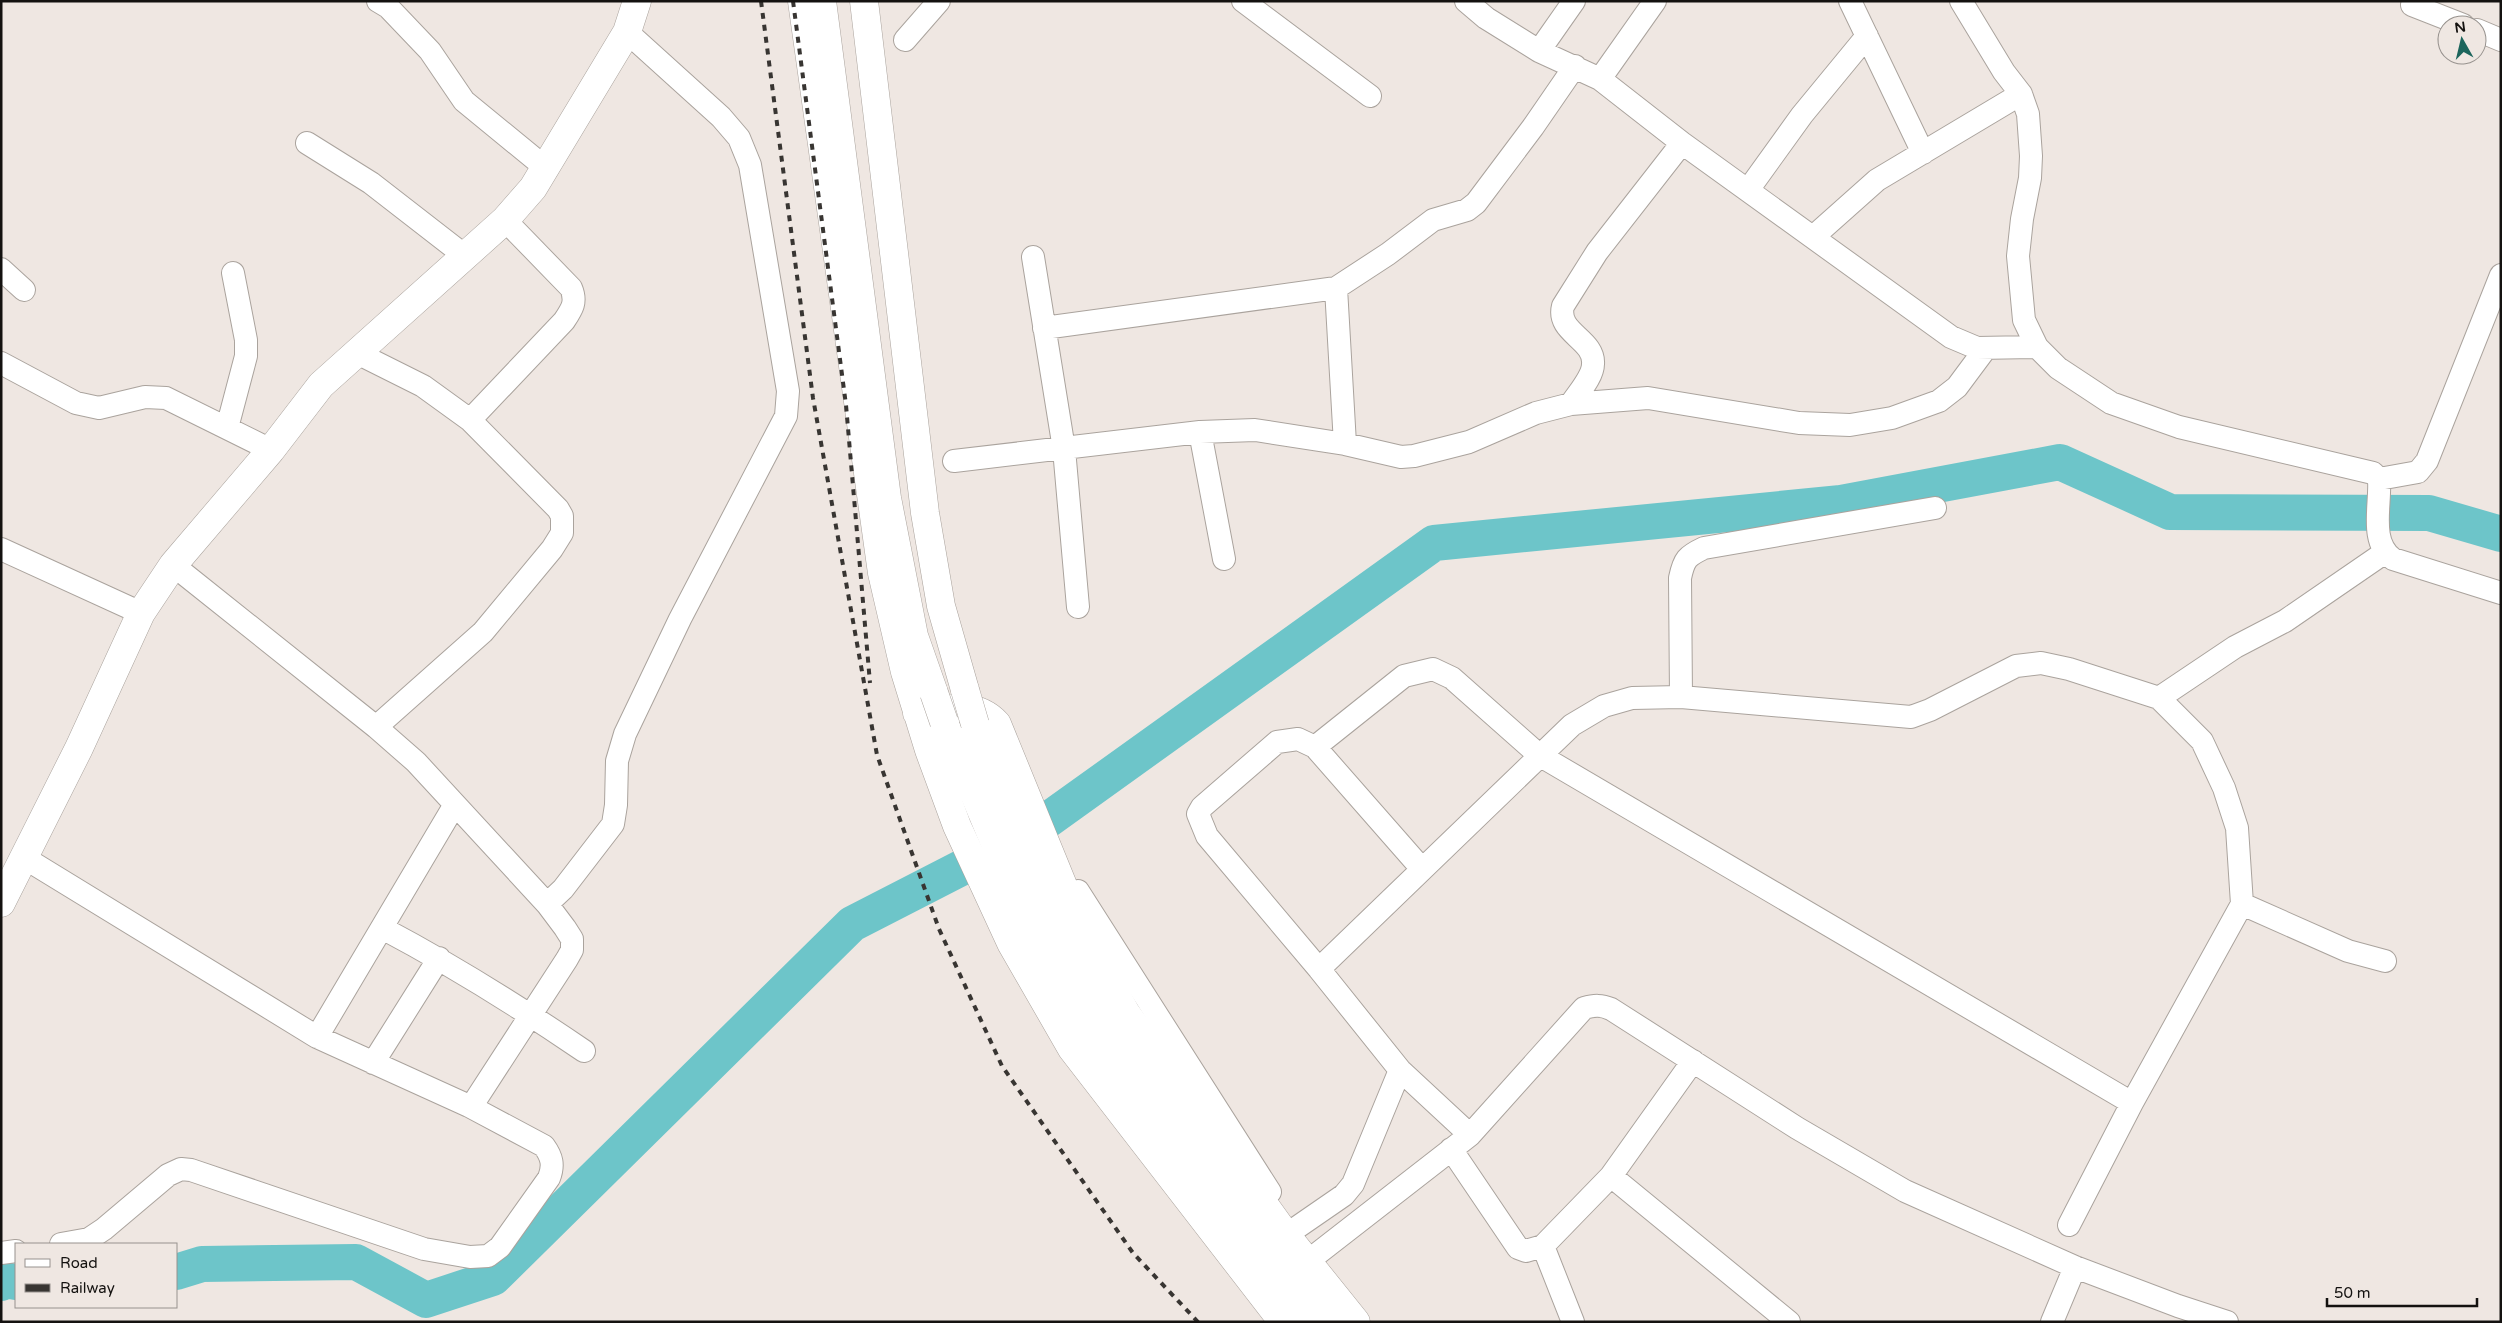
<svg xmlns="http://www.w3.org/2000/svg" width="2502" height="1323" font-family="'Varela Round',sans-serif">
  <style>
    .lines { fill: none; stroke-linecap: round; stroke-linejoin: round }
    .river { stroke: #6dc5c9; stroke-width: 36 }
    .street-casing { stroke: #aaa39d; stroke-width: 24 }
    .secondary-casing { stroke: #aaa39d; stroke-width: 29 }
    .highway-casing { stroke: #aaa39d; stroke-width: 29 }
    .street { stroke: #fff; stroke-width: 22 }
    .secondary { stroke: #fff; stroke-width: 28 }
    .highway { stroke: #fff; stroke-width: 28 }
    .rail { stroke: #383532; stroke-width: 4; stroke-dasharray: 6 6; stroke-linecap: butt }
    .highway-bridge-casing { stroke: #aaa39d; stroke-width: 29; stroke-linecap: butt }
    .highway-bridge { stroke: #fff; stroke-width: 28 }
  </style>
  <rect width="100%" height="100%" fill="#efe7e2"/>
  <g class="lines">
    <path class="river" d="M176 1272 202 1264 356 1262 426 1300 493 1278 852 924 1031 832 1434 543 1841 503 2060 462 2170 512 2429 513 2501 534
      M1 1283 4 1280 16 1282"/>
    <g class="street-casing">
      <path id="street" d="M378 1 388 7 430 51 464 101 547 169
        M1243 1 1370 96
        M1466 1 1486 18 1539 51 1600 79 1682 143 1951 337 1977 348 2037 347
        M1850 1 1923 153
        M1961 1 2004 72 2021 94 2028 114 2031 156 2030 178 2022 219 2018 256 2024 320 2037 347 2058 368 2111 403 2179 427 2373 473 2379 479C2381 505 2369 542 2393 559L2501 593
        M2412 5 2463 25
        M2477 30 2501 40
        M905 40 939 1
        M1539 51 1574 1
        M1600 79 1655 1
        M307 143 371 183 465 256
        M1748 190 1802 115 1867 36
        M1813 237 1877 180 2021 94
        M1033 257 1064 449 1078 607
        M1 269 24 290
        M1336 288 1345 444
        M1044 328 1336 288 1388 254 1433 220 1467 210 1476 203 1533 127 1575 66
        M357 353 423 386 470 420 558 509 562 516V533L552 549 483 632 376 727
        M1 363 76 403 99 408 145 397 166 398 271 450
        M1571 404C1578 393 1593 377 1593 364 1595 339 1556 333 1563 306L1597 252 1682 143
        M470 420 564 321C572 309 577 302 571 288L505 220
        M227 428 246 356V340L233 273
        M1200 432 1224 559
        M954 461 1200 432 1255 430 1345 444 1401 457 1414 456 1469 442 1536 413 1571 404 1648 398 1799 423 1850 425 1892 418 1939 401 1957 387 1986 348
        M2379 479 2418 472 2427 461 2501 275
        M1 549 141 613
        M173 565 376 727 416 762 547 904 565 928 572 939V950L567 959 471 1107
        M1681 697 1680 578C1684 559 1687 556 1704 548L1935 508
        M2159 698 2235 647 2285 621 2384 553
        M1315 747 1404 676 1433 669 1452 678 1539 755 2132 1103
        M23 857 317 1037 469 1106 544 1146C552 1157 554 1165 549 1178L500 1247 488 1256 470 1257 424 1249 191 1170 181 1169 168 1175 104 1229 89 1239 61 1244
        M1422 869 1315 747 1298 739 1277 742 1202 807 1198 814 1207 836 1319 969 1400 1070 1470 1135
        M1078 891 1270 1192
        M547 904 563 889 613 824 616 805 617 761 625 734 680 619 786 416 788 391 750 165 739 138 721 117 627 32
        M2242 904 2348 951 2385 961
        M382 928C452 965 518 1006 584 1051
        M1319 969 1572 725 1604 706 1632 698 1681 697 1911 717 1930 710 2016 666 2041 663 2069 669 2159 698 2202 741 2224 788 2237 828 2242 904 2132 1103 2069 1225
        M317 1037 454 806
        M373 1063 439 958
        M1451 1149 1518 1248 1526 1251 1543 1246 1611 1176 1789 1322
        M1611 1176 1693 1061
        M1286 1235 1344 1195 1353 1184 1400 1070
        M1543 1246 1573 1322
        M1 1253 16 1251
        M1308 1261 1470 1135 1584 1008C1595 1005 1601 1005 1611 1009L1797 1128 1905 1191 2075 1267 2178 1306 2227 1322
        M2052 1322 2075 1267"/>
    </g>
    <g class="secondary-casing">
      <path id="secondary" d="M802 1 882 573 905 672 929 750 957 826 1011 943 1072 1049 1283 1322
        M917 713C946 709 975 700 997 724L1084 937 1126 1013 1286 1235 1356 1322
        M1 903 79 748 141 613 173 565 271 450 321 385 505 220 533 188 627 32 637 1"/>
    </g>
    <g class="highway-casing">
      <path id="highway" d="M822 1 887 498 914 636 934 693
        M864 1 925 513 941 606 965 690
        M944 722 1026 917 1089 1042 1184 1165 1299 1322
        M975 724 1048 909 1111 1027 1328 1322"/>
    </g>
    <use href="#street" class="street"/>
    <use href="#secondary" class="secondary"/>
    <use href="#highway" class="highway"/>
    <path class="rail" d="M761 1 813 398 877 755 939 929 1002 1066 1133 1253 1198 1322
      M793 1 846 405 870 683"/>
    <g class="highway-bridge-casing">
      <path id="highway-bridge" d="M965 690 975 724
        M934 693 944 722"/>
    </g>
    <use href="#highway-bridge" class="highway-bridge"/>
  </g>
  <rect width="2502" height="1323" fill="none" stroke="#141210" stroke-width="5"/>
  <rect x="15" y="1243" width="162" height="65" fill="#efe7e2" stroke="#97928e"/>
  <rect x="25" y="1259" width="25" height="8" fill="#ffffff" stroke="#97928e"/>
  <text x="60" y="1268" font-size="15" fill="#141210">Road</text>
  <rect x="25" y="1284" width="25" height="8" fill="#383532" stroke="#97928e"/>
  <text x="60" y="1293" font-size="15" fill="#141210">Railway</text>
  <g transform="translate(2462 40) rotate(352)"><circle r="24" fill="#efe7e2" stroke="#97928e"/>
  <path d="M0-4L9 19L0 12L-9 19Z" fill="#1c655c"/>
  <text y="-8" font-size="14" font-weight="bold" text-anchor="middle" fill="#141210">N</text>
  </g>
  <path d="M2327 1298v8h150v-8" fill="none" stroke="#141210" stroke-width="2.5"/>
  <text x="2334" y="1298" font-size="15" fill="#141210" stroke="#efe7e2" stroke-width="4" paint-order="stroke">50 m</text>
</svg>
